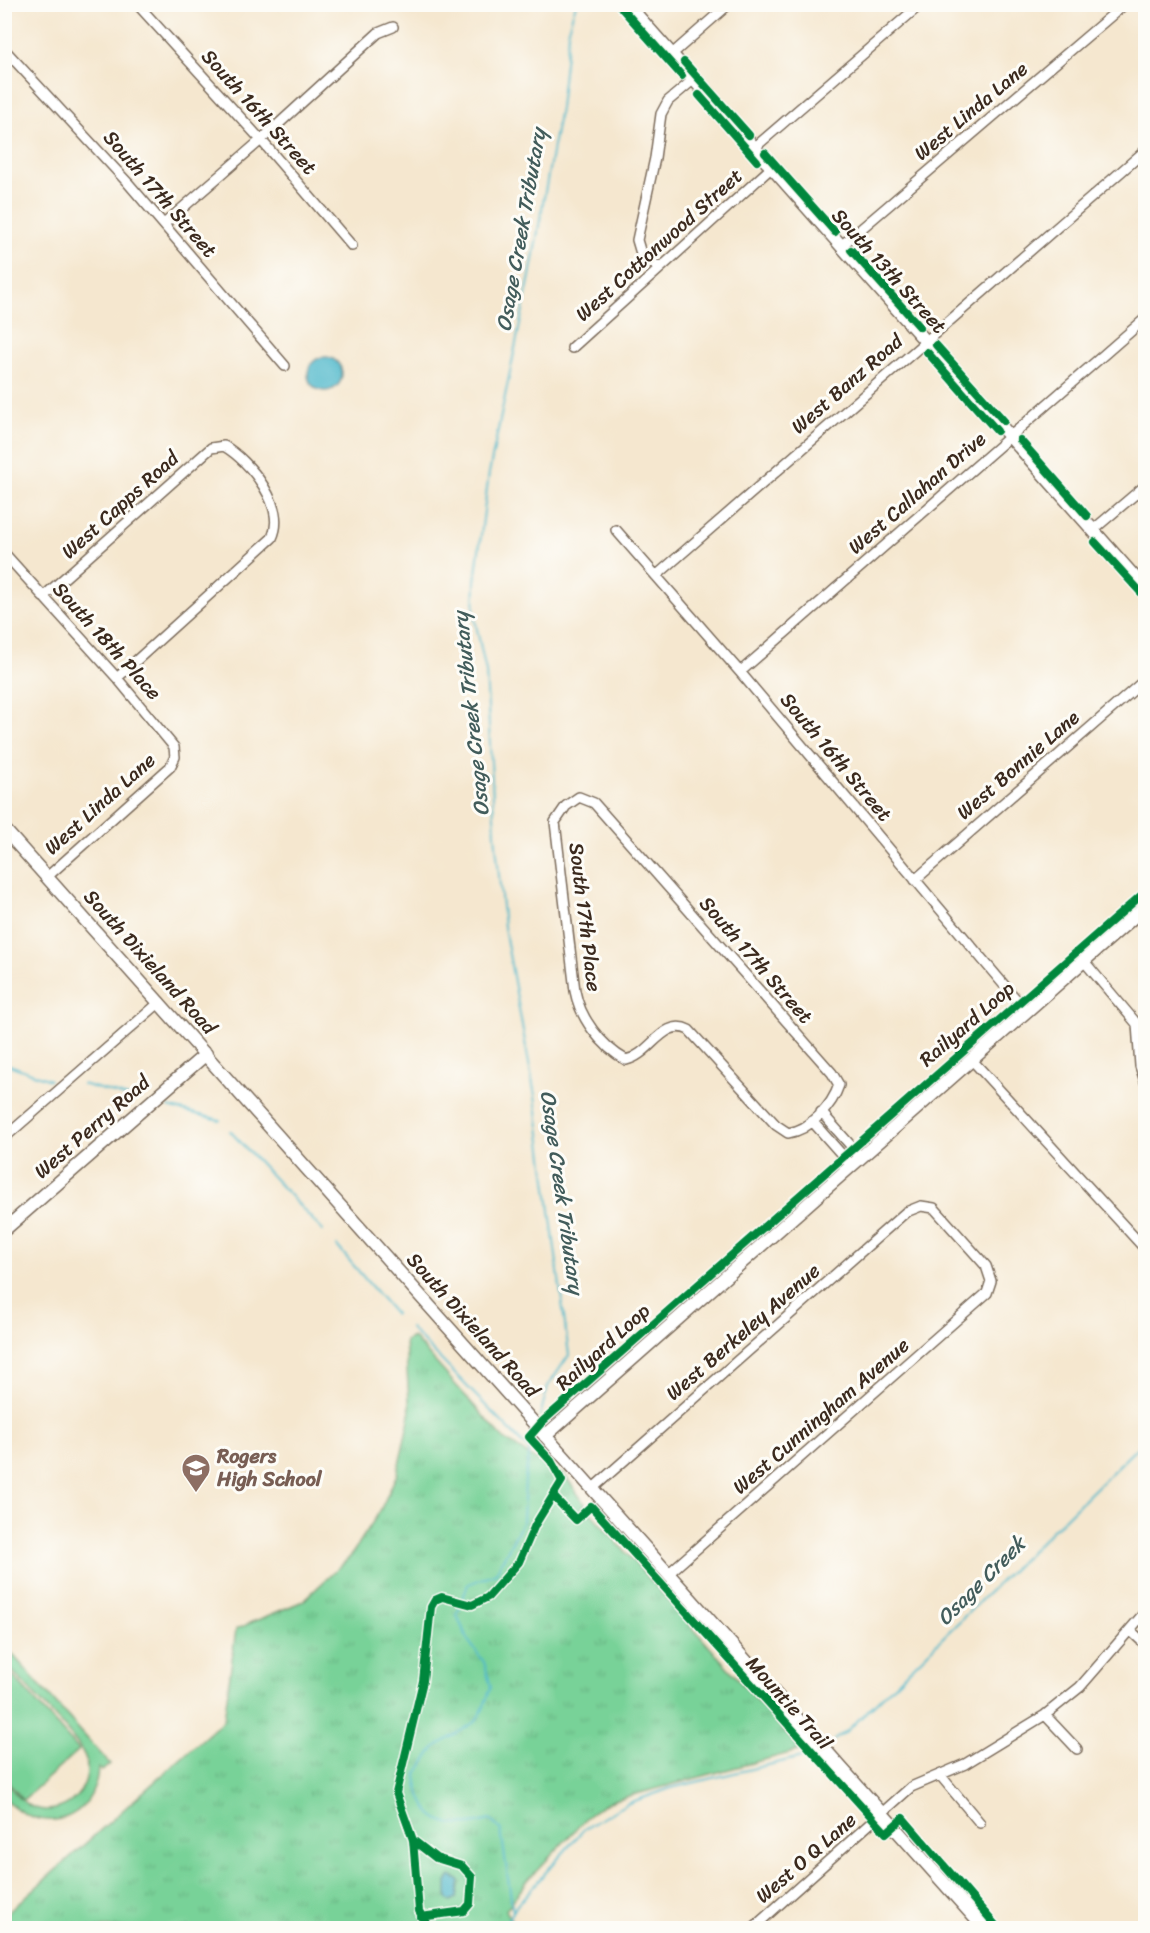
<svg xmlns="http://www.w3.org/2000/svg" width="1150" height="1933" font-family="Sriracha,sans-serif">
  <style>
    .grass { fill: url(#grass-tufts); stroke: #5a7e5b; stroke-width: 1.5 }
    .garden { fill: #78d298; stroke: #5a7e5b; stroke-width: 1.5 }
    .water { fill: #4eb8cb; stroke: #447174; stroke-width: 1.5 }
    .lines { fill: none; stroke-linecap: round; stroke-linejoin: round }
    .stream { stroke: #4eb8cb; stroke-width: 2 }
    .street-casing { stroke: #7c6c5c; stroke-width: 12 }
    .secondary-casing { stroke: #7c6c5c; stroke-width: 15 }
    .street { stroke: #fff; stroke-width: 9 }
    .secondary { stroke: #fff; stroke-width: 12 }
    .cycleway-casing { stroke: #fdfcf7; stroke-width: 11 }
    .cycleway { stroke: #00873e; stroke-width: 8 }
    .labels { text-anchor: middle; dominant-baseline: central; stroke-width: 6; stroke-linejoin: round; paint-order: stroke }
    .street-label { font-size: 20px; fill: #3b2a1e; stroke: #fdfcf7 }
    .education-label { font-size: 20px; font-weight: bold; fill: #785e54; stroke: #fdfcf7; text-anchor: start }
    .water-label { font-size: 21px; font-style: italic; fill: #425c5b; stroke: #fdfcf7 }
  </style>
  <defs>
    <pattern id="grass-tufts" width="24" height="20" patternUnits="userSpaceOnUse" patternTransform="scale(1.5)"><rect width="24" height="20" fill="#78d298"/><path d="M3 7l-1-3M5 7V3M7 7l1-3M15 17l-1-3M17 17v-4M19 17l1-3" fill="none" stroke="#69b483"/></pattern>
  </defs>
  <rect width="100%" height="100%" fill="#fdfcf7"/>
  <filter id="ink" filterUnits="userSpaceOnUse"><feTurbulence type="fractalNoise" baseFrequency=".0167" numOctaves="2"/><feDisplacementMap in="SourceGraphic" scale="12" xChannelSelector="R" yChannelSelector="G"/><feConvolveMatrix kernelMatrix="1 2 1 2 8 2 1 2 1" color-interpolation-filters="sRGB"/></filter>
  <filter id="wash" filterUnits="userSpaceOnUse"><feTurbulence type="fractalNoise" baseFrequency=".008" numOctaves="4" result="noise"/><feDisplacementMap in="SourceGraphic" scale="24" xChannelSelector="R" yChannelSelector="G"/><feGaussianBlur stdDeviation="1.35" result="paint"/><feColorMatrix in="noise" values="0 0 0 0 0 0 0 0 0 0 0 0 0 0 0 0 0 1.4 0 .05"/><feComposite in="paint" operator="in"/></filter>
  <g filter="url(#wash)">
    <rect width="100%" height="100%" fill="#f5e7cf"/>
    <path class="grass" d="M413 1337 503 1438 554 1472 564 1474 591 1513 801 1750 614 1800 594 1810 528 1880 506 1910 516 1928H5L4 1916 224 1720 236 1629 303 1601 350 1557 380 1511 397 1474 410 1415 405 1341Z"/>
    <path class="garden" d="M5 1646 110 1764 102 1771 98 1768C95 1823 39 1837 5 1798V1781C14 1791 22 1804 35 1808 66 1818 95 1787 85 1757 77 1736 22 1683 5 1663Z
      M4 1666 79 1750 23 1800 5 1778Z"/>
    <path class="water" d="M308 374a17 17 0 1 1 34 0a17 17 0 1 1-34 0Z
      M451 1876 460 1881 457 1898 451 1901 447 1899V1881Z"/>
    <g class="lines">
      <path class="stream" d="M4 1063 50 1080
        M82 1084 135 1099
        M168 1107 220 1120
        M230 1131 323 1231
        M337 1246 395 1314
        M410 1328 530 1451 525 1478 523 1521 496 1573 468 1584 457 1615 467 1639 484 1662 491 1687 483 1709 475 1722 434 1748 416 1775C421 1822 447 1832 490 1820L501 1830 513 1912
        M540 1416 548 1386 569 1355 535 1096 504 927 495 834 486 672 474 615 475 581 489 473 530 276 560 108 569 26 576 4
        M834 1740 847 1731 1146 1439
        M504 1928 517 1905 584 1829 626 1804 671 1788 806 1756"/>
    </g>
  </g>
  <g filter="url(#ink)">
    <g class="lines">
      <g class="street-casing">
        <path id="street" d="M137 4 261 140 352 246
          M4 49 128 183 285 366
          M671 55 729 4
          M754 148 921 4
          M164 224 261 140 378 33 393 27
          M841 246 1125 4
          M659 267 642 257 637 240 655 158 661 114 668 101 693 80
          M572 348 771 168
          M616 530 740 672 1026 1011
          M1093 530 1146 485
          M5 554 117 678 174 747 175 757 170 767 47 877
          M656 576 1146 150
          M43 597 211 448 224 446C250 461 287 507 272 538L117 678
          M740 672 1146 318
          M579 797 594 803 832 1073 839 1085C832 1106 810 1130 788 1133L776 1125 689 1030C663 1017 651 1055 626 1060 601 1046 580 1018 575 991L555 822 566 806Z
          M915 880 1146 679
          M1083 960 1137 1024 1140 1066 1146 1084
          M971 1059 1146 1250
          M821 1112 860 1156
          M812 1121 851 1165
          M4 1138 160 1002
          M592 1489 906 1212 921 1206 934 1208 986 1266 991 1281 987 1293 668 1574
          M1131 1631 1146 1645
          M1045 1715 1077 1749
          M940 1775 980 1823
          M753 1928 911 1787 965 1764 1045 1715 1080 1687 1146 1611"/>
      </g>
      <g class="secondary-casing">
        <path id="secondary" d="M627 4 1146 590
          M4 829 984 1928
          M4 1230 206 1054
          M545 1436 1146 906"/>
      </g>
      <use href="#street" class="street"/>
      <use href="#secondary" class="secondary"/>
      <g class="cycleway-casing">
        <path id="cycleway" d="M618 4 682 76
          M684 62 749 135
          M699 95 757 161
          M765 153 835 232
          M851 250 920 327
          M936 345 1004 421
          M927 352 997 431
          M1020 440 1087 516
          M1095 542 1146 598
          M554 1497 576 1520 591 1506 886 1833 903 1818 998 1928
          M413 1840 436 1858 462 1866 472 1877 470 1904 464 1911 421 1917
          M429 1928 419 1911 413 1840 396 1793 423 1681 431 1607 435 1600 442 1597 472 1605 488 1597 519 1562 535 1525 562 1481 551 1461 529 1437 543 1421 1146 891"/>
      </g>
      <use href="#cycleway" class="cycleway"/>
    </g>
  </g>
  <defs>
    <g id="school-pin" transform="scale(1.5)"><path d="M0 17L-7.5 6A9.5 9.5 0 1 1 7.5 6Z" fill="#8d6e63" stroke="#fdfcf7"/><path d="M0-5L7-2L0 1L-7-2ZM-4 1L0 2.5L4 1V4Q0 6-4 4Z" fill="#fff"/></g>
  </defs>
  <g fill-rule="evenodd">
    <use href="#school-pin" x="196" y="1468"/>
  </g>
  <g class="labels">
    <g class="street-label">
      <text transform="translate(971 111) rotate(-40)">West Linda Lane</text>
      <text transform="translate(259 112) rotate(48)">South 16th Street</text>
      <text transform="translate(160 194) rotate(49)">South 17th Street</text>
      <text transform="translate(659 245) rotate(-42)">West Cottonwood Street</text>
      <text transform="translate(889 271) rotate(48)">South 13th Street</text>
      <text transform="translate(847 384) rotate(-41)">West Banz Road</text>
      <text transform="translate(917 493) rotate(-41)">West Callahan Drive</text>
      <text transform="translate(120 505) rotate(-42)">West Capps Road</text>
      <text transform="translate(107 641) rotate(48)">South 18th Place</text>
      <text transform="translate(836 757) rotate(50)">South 16th Street</text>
      <text transform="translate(1018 765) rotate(-41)">West Bonnie Lane</text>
      <text transform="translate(100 804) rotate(-42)">West Linda Lane</text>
      <text transform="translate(585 917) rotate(83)">South 17th Place</text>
      <text transform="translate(756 960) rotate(49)">South 17th Street</text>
      <text transform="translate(150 962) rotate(48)">South Dixieland Road</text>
      <text transform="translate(967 1024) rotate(-41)">Railyard Loop</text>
      <text transform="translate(92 1127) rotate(-41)">West Perry Road</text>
      <text transform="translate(473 1325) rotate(48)">South Dixieland Road</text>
      <text transform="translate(743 1332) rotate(-41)">West Berkeley Avenue</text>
      <text transform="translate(603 1347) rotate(-42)">Railyard Loop</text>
      <text transform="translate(821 1416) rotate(-41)">West Cunningham Avenue</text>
      <text transform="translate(789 1703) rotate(48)">Mountie Trail</text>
      <text transform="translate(806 1858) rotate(-41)">West O Q Lane</text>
    </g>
    <g class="education-label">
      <text x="217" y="1456">Rogers<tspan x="217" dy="23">High School</tspan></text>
    </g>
    <g class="water-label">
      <text transform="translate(521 230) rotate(-80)">Osage Creek Tributary</text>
      <text transform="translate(471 714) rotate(-96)">Osage Creek Tributary</text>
      <text transform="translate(562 1192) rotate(82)">Osage Creek Tributary</text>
      <text transform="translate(981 1581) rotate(-45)">Osage Creek</text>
    </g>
  </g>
  <rect width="1150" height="1933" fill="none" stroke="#fdfcf7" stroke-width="24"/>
</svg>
